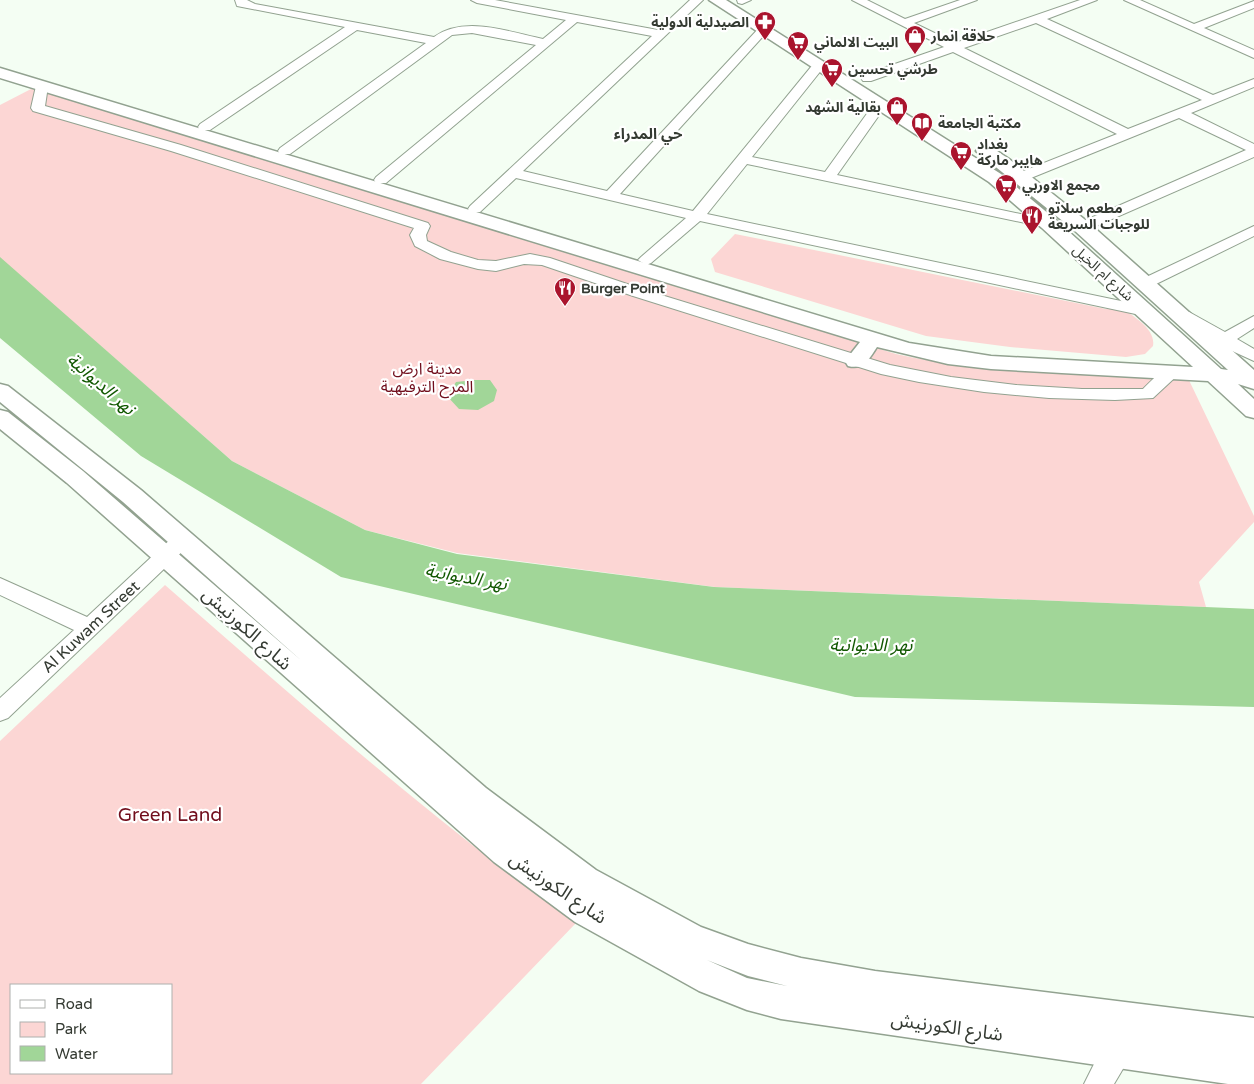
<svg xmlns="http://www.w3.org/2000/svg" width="1254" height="1084" font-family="'Varela Round','Noto Sans Arabic',sans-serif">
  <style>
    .green { fill: #fcd6d4; fill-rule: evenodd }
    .water { fill: #a1d698 }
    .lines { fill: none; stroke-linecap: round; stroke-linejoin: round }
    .minor-casing { stroke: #92a290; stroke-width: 2 }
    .major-casing { stroke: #92a290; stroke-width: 3 }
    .minor { fill: #fff; fill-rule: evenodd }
    .major { fill: #fff; fill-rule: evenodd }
    .labels { text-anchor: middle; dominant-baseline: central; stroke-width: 4.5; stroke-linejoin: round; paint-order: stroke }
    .far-poi-label { font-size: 14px; font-weight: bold; fill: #343a32; stroke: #fff; text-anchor: start }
    .far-street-label { font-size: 14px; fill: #343a32; stroke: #fff }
    .far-neighbourhood-label { font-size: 15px; font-weight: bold; fill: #343a32; stroke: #fff }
    .park-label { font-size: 16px; fill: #710e1c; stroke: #fff }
    .street-label { font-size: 16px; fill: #343a32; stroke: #fff }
    .water-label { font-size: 18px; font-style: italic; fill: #115801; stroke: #fff }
    .near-street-label { font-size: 19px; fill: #343a32; stroke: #fff }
    .near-park-label { font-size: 19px; fill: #710e1c; stroke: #fff }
  </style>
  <rect width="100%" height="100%" fill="#f4fef3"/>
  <path class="green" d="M31 89 121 114 896 354C992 375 1090 373 1187 376L1254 516V522L1199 582 1206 607 715 587 457 553 365 530 232 461 0 258V105Z
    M735 234 1106 309 1122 308C1134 317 1156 329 1153 346L1145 354 1126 357 1010 347 926 336 715 272 711 259Z
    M165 585C299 702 431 819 576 923L421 1084H0V741ZM11 985H171V1073H11Z"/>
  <path class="water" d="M0 257 232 461 365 530 457 554 714 587 1254 609V707L855 697 341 577 141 456 0 338Z
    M474 380H490L497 390 494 401 478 410 459 409 447 396 456 382Z"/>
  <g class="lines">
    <g class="minor-casing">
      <path id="minor" d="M235 0H247L255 4 434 37C465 15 509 32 543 39L566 20 477 3 471 0H495L658 30 690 0H703L523 171 607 191 759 28 763 26 769 30 767 32 620 194 693 211 815 62H823L825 65 823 68 752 157 825 172 876 101 881 100 887 104 837 175 1049 220 1056 224 1054 227 1049 228 747 164 707 214 1145 306 1153 311 1145 316 700 221 651 263 646 265 638 260 641 257 686 218 516 178 480 212H470L468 209 470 206 652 36 577 22 386 183H376L374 180 376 177 536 45 472 33 452 35 290 154H280L278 151 280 148 426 43 357 30 210 130H200L198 127 200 124 345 27 237 6Z
        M737 0H751L742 4 738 3Z
        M852 0H867L905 19 960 0H977L914 23 955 43 1080 0H1097L1047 19 1213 95 1254 79V87L1191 113 1254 144V157L1087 230H1077L1075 227 1077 224 1246 150 1179 118 1026 180H1016L1014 177 1016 174 1117 134 953 52 871 81H863L861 78 863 75 944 47ZM1036 23 1202 100 1128 129 964 48Z
        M1124 0H1140L1194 24 1254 1V8L1204 28 1254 50V58Z
        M42 82 48 86 45 106 181 145 428 223 430 226 426 235 427 241 451 252 478 260 496 261 530 254 550 258 645 290 890 365 951 377 1016 385 1082 389H1143C1153 380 1164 365 1178 368L1181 372 1153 398 1115 400 1049 398 984 392 919 382 881 374 633 296 542 265 524 264 496 271 478 269 440 259 415 246 410 235 414 228 171 151 33 111 31 108 36 86Z
        M1254 226V236L1152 286H1140L1138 283 1140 280Z
        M1189 312 1225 332 1254 316V328L1237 339 1254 349V361L1217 344 1215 340 1183 320 1181 317 1183 314Z
        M181 534 188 536 191 541 188 546 8 718 0 721V698L74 630 0 595V578L87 617 174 536Z
        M1120 1028 1130 1032 1134 1042 1127 1062 1114 1084H1084L1110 1032Z"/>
    </g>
    <g class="major-casing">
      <path id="major" d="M709 0H726L1001 174 1056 220 1221 369 1228 370 1075 231 976 151 979 147H991L1009 159 1089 223 1254 370V389L1238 384 1254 399V418L1246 416 1208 381 991 369 948 364 877 347C869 359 864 370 848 366L845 361 860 342 0 78V68L909 343 991 356 1193 367 1042 228 989 182Z
        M0 384 8 386 141 490 486 788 596 870 701 927 748 944 801 958 875 971 1254 1018V1084H1228L781 1019 747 1010 699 991 575 922 494 862 67 483 0 429V410L8 412 83 471 303 662 123 502 0 402ZM707 960 748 976 787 986 747 978Z"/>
    </g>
    <use href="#minor" class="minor"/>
    <use href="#major" class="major"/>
  </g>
  <defs>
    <g id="pharmacy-pin" transform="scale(1.125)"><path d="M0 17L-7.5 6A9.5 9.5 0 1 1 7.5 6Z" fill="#aa142d" stroke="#fff"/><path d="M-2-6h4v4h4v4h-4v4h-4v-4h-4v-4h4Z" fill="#fff"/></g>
    <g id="shop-pin" transform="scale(1.125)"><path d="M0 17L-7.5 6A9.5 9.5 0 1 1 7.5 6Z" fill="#aa142d" stroke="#fff"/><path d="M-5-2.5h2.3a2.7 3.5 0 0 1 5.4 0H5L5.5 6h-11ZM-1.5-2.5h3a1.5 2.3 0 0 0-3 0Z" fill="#fff"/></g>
    <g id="supermarket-pin" transform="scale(1.125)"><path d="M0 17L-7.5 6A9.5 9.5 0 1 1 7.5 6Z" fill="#aa142d" stroke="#fff"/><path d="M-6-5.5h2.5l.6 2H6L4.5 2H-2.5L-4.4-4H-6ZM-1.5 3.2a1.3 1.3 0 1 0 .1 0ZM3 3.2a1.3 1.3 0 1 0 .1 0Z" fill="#fff"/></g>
    <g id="library-pin" transform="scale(1.125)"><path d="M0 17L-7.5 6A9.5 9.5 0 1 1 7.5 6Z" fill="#aa142d" stroke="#fff"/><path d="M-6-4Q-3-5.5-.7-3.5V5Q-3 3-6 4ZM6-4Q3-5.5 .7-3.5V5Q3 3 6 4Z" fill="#fff"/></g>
    <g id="restaurant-pin" transform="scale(1.125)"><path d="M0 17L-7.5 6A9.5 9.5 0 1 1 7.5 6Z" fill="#aa142d" stroke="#fff"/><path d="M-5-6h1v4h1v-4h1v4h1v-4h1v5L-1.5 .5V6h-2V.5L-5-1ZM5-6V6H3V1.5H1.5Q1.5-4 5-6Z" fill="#fff"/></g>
  </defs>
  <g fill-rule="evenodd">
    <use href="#pharmacy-pin" x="765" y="22"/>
    <use href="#shop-pin" x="915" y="36"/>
    <use href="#supermarket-pin" x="798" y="42"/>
    <use href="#supermarket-pin" x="832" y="69"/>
    <use href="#shop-pin" x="897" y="107"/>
    <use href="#library-pin" x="922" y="123"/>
    <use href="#supermarket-pin" x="961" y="152"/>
    <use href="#supermarket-pin" x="1006" y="185"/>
    <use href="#restaurant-pin" x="1032" y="216"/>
    <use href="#restaurant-pin" x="565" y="288"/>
  </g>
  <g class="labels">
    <g class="far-poi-label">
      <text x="749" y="22" text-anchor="end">الصيدلية الدولية</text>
      <text x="931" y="36">حلاقة انمار</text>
      <text x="814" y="42">البيت الالماني</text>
      <text x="848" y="69">طرشي تحسين</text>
      <text x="881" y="107" text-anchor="end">بقالية الشهد</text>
      <text x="938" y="123">مكتبة الجامعة</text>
      <text x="977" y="144">بغداد<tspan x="977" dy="16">هايبر ماركة</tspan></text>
      <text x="1022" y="185">مجمع الاوربي</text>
      <text x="1048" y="208">مطعم سلاتو<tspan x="1048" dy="16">للوجبات السريعة</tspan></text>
      <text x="581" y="288">Burger Point</text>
    </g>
    <g class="far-street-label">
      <text transform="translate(1103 273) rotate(42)">شارع ام الخيل</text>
    </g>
    <g class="far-neighbourhood-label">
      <text x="648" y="134">حي المدراء</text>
    </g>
    <g class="park-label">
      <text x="427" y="369">مدينة ارض<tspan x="427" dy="18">المرح الترفيهية</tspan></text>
    </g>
    <g class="street-label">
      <text transform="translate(91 627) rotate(-43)">Al Kuwam Street</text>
    </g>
    <g class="water-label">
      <text transform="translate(101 384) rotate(41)">نهر الديوانية</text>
      <text transform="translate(466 577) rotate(10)">نهر الديوانية</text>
      <text x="871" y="645">نهر الديوانية</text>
    </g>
    <g class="near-street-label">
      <text transform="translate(247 629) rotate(42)">شارع الكورنيش</text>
      <text transform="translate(558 888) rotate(34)">شارع الكورنيش</text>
      <text transform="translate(947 1027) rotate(8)">شارع الكورنيش</text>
    </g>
    <g class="near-park-label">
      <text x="170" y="815">Green Land</text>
    </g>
  </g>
  <rect x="10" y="984" width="162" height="90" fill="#ffffff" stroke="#aeb0ad"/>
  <rect x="20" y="1000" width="25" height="8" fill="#ffffff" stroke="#aeb0ad"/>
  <text x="55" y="1009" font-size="15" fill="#343a32">Road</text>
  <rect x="20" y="1022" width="25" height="15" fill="#fcd6d4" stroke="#aeb0ad"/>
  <text x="55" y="1034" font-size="15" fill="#343a32">Park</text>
  <rect x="20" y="1046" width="25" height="15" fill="#a1d698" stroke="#aeb0ad"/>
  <text x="55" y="1059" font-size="15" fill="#343a32">Water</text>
</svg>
